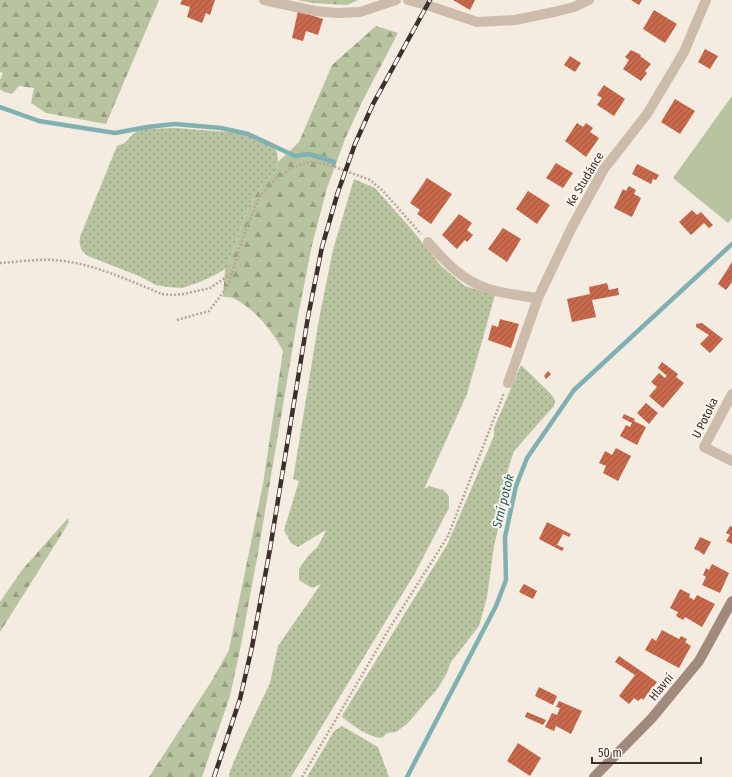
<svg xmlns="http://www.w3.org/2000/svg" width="732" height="777" font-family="'Fira Sans Condensed',sans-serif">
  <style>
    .grass { fill: url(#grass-dots) }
    .forest { fill: url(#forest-firs) }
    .pitch { fill: #b8c4a0 }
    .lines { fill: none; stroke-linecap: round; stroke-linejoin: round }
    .stream { stroke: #7fb0b2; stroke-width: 4.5 }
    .building { fill: url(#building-hatch) }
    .path { stroke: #b9a596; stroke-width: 2.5; stroke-dasharray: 2 2; stroke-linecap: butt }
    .street { stroke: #cdbbac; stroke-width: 10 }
    .secondary { stroke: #a18a7d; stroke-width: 10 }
    .rail-casing { stroke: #3b302b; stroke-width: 4.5 }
    .rail { stroke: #fbf5ee; stroke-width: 3; stroke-dasharray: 9; stroke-linecap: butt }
    .labels { text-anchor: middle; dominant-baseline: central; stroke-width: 4; stroke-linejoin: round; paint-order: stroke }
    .street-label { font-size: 12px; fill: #3b302b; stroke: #fbf5ee }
    .water-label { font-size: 13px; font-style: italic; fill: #1f5a5e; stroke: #fbf5ee }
  </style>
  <defs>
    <pattern id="grass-dots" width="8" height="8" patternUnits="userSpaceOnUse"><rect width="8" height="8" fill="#b8c4a0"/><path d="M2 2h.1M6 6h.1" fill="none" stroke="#97a083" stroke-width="1.8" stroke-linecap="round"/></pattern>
    <pattern id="forest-firs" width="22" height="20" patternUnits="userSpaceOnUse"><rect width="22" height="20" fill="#b8c4a0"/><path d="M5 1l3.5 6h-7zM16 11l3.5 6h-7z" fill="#97a083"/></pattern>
    <pattern id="building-hatch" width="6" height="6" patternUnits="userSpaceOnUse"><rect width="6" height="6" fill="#c8694b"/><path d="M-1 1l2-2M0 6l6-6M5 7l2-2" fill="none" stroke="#a4573f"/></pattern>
  </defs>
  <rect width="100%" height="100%" fill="#f4ebe1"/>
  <path class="grass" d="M176 128 227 132 246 135 274 147 277 152 278 162 277 170 264 182 249 205 228 264 225 269 215 275 200 282 182 288 168 287 156 285 139 276 88 256C80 250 79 246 80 237L117 146 125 143 132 135 140 129Z
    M354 179 375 188 414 232 441 266 465 286 495 295 467 394 424 489 429 486 443 490 449 496V508L415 573 291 777H229L230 771 243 740 270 683 278 646 321 584 312 588 299 580V569L307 557 317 547 323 537 326 530 298 547 291 543 284 530 299 481 293 479 319 319 333 250Z
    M521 365 551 394 555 400 554 406 514 451 508 469 500 521 494 546 487 597 479 626 451 662 446 675 438 688 407 724 396 732 387 733 382 738C367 737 354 726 342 717L343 714 447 545 494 436V428Z
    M342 726 378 747 389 777H307L334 731Z"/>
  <path class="forest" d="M0 0H159L106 124 46 113 31 103 34 88 19 86 12 94 4 92 0 89V80L3 73 0 72Z
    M297 0H358L347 5 313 3Z
    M376 26 398 33 363 100 345 139 327 188 312 245 298 316 259 547 241 645 230 696 202 777H149L211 682 229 650 263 484 283 351C272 331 256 310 235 299 232 297 227 297 223 297L225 269 228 264 249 205 264 182 277 170 278 162 299 142 332 65Z
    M68 518 69 522 63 532 0 632V602L22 570Z"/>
  <path class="pitch" d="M732 96V218L728 223 673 178Z"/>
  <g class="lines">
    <path class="stream" d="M0 107 39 121 115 133 147 127 175 124 221 128 248 134 295 156 309 154 334 162
      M407 777 496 606 506 580 505 537 516 486 527 458 574 390 732 244"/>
  </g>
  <path class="building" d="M182 0H215L210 15 206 13 202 23 187 17 190 7 180 4Z
    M453 0H475L470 10Z
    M631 0H642L639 5Z
    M654 10 677 24 665 43 643 29Z
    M298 11 323 19 318 35 306 31 303 41 292 38Z
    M705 49 718 56 710 69 698 62Z
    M631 50 641 55 640 56 651 64 645 71 647 73 641 81 623 69 629 60 625 57Z
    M570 56 581 63 575 72 564 65Z
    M604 85 625 99 614 116 597 105 602 98 597 95Z
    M675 99 695 111 680 134 661 122Z
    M577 123 583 127 586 123 593 128 590 132 599 138 586 157 565 141Z
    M556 163 573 173 563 188 546 178Z
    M637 164 659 175 656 180 653 179 651 184 632 174Z
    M427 178 452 194 431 224 417 214 420 210 410 203Z
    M629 186 636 190 634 194 641 198 632 217 614 208 623 189 626 191Z
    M528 191 550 205 537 224 516 209Z
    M692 210 697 215 701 212 713 225 709 228 704 223 691 235 679 222Z
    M459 214 472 223 467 230 473 235 467 242 465 240 457 249 442 235Z
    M503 228 521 239 507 262 488 249Z
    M732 262V282L726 290 718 284Z
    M607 283 609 290 618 288 619 295 592 300 596 317 572 322 567 299 590 294 589 287Z
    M500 319 519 324 511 348 488 340 492 325 498 327Z
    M702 323 723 339 710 353 700 344 709 335 696 327V324Z
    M662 362 678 374 676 377 684 383 663 408 649 396 657 387 651 382 659 373 665 378 667 376 658 368Z
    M548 371 551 374 546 379 544 376Z
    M646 403 658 413 649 424 637 413Z
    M624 414 635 419 634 421 646 427 637 445 620 436 626 425 630 427 632 423 622 418Z
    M616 448 631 456 618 481 603 473 606 466 599 463 605 451 612 455Z
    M547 522 571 534 569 537 563 534 557 545 564 548 562 551 539 539Z
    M730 526 732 527V544L726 541 730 535 726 533Z
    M700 537 711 542 704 555 699 551 694 549Z
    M712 564 729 573 720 593 702 585 706 577 703 575 706 568 709 570Z
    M524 584 537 591 533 599 519 592Z
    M680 589 690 594 689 597 694 600 697 595 715 604 702 627 685 617 683 620 676 616 678 612 670 608Z
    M662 630 679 639 681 636 687 639 685 642 691 646 679 668 645 650 652 638 656 641Z
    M619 656 657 682 643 700 641 698 638 701 634 698 629 704 619 696 635 675 615 662Z
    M539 687 557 696 553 705 535 696Z
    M559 701 582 711 571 734 556 726 554 731 545 727 552 713 557 715 560 708 556 707Z
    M527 712 546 720 543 725 525 717Z
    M518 743 541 758 530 776 507 761Z"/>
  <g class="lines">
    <path class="path" d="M0 263C17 262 36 259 53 260 90 262 128 280 162 294L172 295 184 294 210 288 232 273 245 231 260 196 277 178 292 168 302 164 314 162 327 164 370 180 382 190 421 234
      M177 320 209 311 228 286 232 273
      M302 777 389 629 448 536 504 393"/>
    <path class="street" d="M264 0 315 11 337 13 360 12 396 0
      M408 0 427 5 477 22 515 20 554 12 574 7 589 0
      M428 242C445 262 463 281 489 289 504 294 522 296 538 298
      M508 383 538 298 572 227 604 169 647 114 684 52 706 0
      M732 394 704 447 732 461"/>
    <path class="secondary" d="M594 777 652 718 699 661 732 601"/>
    <g class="rail-casing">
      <path id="rail" d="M214 777 240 699 252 647 270 549 308 317 322 247 338 192 355 144 373 104 430 0"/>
    </g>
    <use href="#rail" class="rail"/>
  </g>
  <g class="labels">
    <g class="street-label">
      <text transform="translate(585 179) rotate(-59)">Ke Studánce</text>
      <text transform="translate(705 418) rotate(-64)">U Potoka</text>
      <text transform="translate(661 687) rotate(-51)">Hlavní</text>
    </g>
    <g class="water-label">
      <text transform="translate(503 501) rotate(-76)">Srní potok</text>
    </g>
  </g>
  <path d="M592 757v6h109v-6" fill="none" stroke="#3b302b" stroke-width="2"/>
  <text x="598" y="757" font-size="12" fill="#3b302b" stroke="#fbf5ee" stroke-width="3" paint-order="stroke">50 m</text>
</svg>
